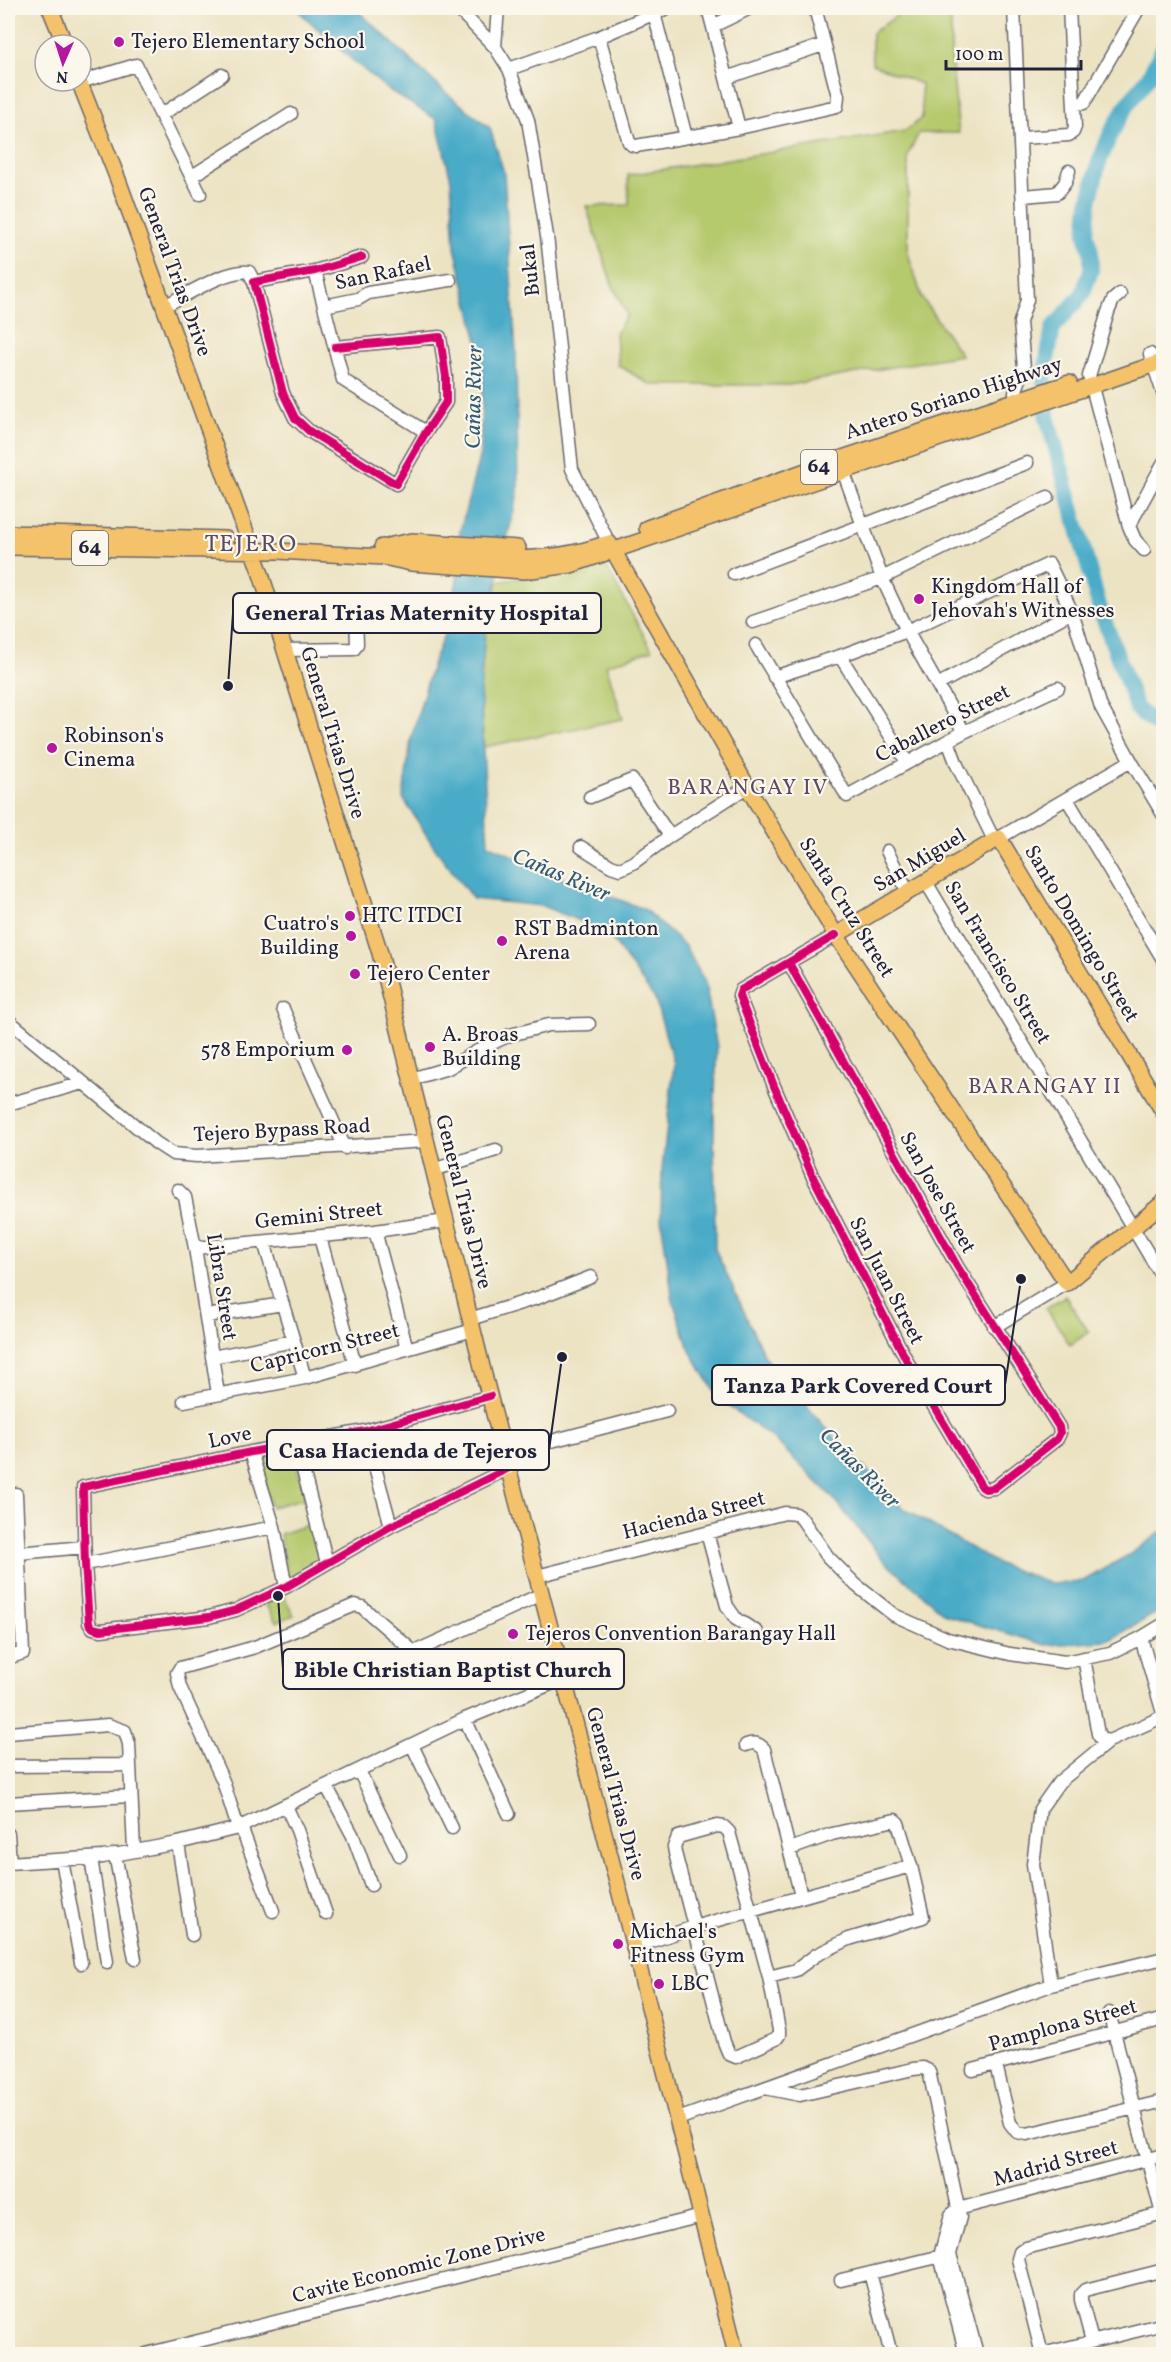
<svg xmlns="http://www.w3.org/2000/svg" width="1171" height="2362" font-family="Vollkorn,serif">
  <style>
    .green { fill: #b5c96d; stroke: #6c7654; stroke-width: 1.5 }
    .water { fill: #48abc8; stroke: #356682; stroke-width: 1.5 }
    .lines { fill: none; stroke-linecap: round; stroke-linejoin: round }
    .river { stroke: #48abc8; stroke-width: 16 }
    .minor-casing { stroke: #69666b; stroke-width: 15 }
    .major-casing { stroke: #69666b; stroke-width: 18 }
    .minor { stroke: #fff; stroke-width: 12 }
    .major { stroke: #f4c26a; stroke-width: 15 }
    .cycleway-casing { stroke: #fbf7ec; stroke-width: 11 }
    .cycleway { stroke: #d6006c; stroke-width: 8 }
    .poi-dot { fill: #b5179e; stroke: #fbf7ec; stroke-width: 2 }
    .labels { text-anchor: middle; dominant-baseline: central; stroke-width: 4.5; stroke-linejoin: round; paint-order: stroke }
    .shield { fill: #fbf7ec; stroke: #636270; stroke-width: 1.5 }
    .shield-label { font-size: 20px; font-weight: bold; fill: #22223b }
    .poi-label { font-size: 21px; fill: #22223b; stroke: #fbf7ec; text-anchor: start }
    .street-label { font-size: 21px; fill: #22223b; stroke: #fbf7ec }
    .water-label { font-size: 22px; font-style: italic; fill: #315973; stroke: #fbf7ec }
    .neighbourhood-label { font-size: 22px; letter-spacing: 1.5px; fill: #5c4a63; stroke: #fbf7ec }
    .quarter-label { font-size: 24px; letter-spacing: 1.5px; fill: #5c4a63; stroke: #fbf7ec }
    .leader { fill: none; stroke: #22223b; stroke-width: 2 }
    .callout-dot { fill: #22223b; stroke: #fbf7ec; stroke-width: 2 }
    .callout { fill: #fbf7ec; stroke: #22223b; stroke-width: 2 }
    .callout-label { font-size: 22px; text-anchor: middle; font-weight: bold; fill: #22223b }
  </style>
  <rect width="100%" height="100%" fill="#fbf7ec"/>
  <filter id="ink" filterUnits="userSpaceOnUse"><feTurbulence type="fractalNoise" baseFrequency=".0167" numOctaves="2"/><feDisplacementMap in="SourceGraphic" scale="12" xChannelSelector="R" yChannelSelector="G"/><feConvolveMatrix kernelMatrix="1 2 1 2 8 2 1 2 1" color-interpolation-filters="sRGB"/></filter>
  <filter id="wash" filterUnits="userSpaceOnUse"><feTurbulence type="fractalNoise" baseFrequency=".008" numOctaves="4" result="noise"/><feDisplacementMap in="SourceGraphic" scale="24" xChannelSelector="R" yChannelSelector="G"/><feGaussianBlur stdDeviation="1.35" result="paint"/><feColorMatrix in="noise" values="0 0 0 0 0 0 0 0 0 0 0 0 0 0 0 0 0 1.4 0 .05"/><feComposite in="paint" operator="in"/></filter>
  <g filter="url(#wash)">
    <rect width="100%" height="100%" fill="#ece3c3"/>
    <path class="green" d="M904 8H974V14L951 18V57L959 133H919L908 155V253L922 298 961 355 789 385H651L618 365 616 333 627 315 612 284 586 206 629 205 628 175 905 131 922 118 921 84 872 64V33L905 10Z
      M604 563 652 650 606 665 623 719 484 747 480 691 485 633 498 582Z
      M1065 1296 1089 1332 1070 1345 1046 1308Z
      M293 1451 306 1498 271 1507 258 1458Z
      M313 1523 322 1562 288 1582 280 1534Z
      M281 1591 294 1615 276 1622 263 1600Z"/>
    <path class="water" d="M295 8H355L444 91 490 128 504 173 516 352 518 493 485 633 480 691 488 844 558 877 644 909 685 946 705 982 717 1047 714 1114 715 1249 766 1359 825 1427 903 1508 996 1563 1052 1584 1083 1581 1130 1554 1163 1531V1609L1108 1641 1046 1645 946 1615 885 1562 833 1498 775 1440 719 1399 690 1351 673 1301 661 1219 662 1169 674 1064 655 999 606 931 542 906 473 899 434 847 403 798 411 739 432 665 449 622 457 580 459 536 480 454 483 377 480 350 455 248 451 180 436 119 387 89 351 59Z"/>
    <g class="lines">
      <path class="river" d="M1164 46 1149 76 1125 108 1110 135 1098 165 1089 203 1086 234 1091 251V271L1082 295 1053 328 1044 376 1047 417 1100 609 1137 709 1164 732"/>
    </g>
  </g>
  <g filter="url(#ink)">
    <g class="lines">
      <g class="minor-casing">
        <path id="minor" d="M457 8 495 47 509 69 528 120 547 236 572 469 609 543
          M708 8 739 128
          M1014 8 1027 300 1020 322 1024 368 1015 393 1018 408
          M654 13 686 137
          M713 26 750 8
          M599 37 629 142 632 145 636 146 739 128 837 106 838 96 815 8
          M495 47 498 8
          M509 69 599 37 667 8
          M726 78 823 45
          M80 82 136 65 200 194
          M1074 104 1084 103 1139 8
          M161 115 222 75
          M1021 138 1069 135 1073 132 1075 127 1069 8
          M192 176 291 114
          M1024 196 1057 193 1065 183 1069 171
          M315 271 343 380 426 432
          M1120 294 1113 300 1108 312 1089 376 1129 526 1135 540 1144 550
          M164 306C185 296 228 268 249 272L254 282
          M324 306 358 299 368 293 450 280
          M335 347 440 337 446 377V402L426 432 396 484 309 431 295 418 283 393 254 282 315 271 362 257
          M1150 354 1164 396
          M841 465 882 578 907 631 964 732
          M1129 526 1164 462
          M734 574 1027 463
          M275 621 356 618 357 644 354 649 284 650
          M753 622 882 578 1048 497
          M756 645 847 796 964 732 1058 688
          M840 656 907 762
          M774 677 840 656 907 631 1049 564 1072 612 1101 707 1131 761
          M939 684 1072 612
          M948 741 957 765 994 840
          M590 797 632 780 670 836 747 787
          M1067 799 1164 961
          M999 838 1131 761 1164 816
          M581 847 611 866 620 869 633 863 670 836
          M887 851 908 892
          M926 882 1164 1280
          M789 963 957 1266 1059 1427 1060 1433 1057 1439 994 1488 985 1489 982 1487 909 1365 812 1175 774 1086 739 996 741 990 836 935
          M283 1009 345 1148
          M8 1020 156 1143 173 1154 197 1156 426 1141
          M411 1079 448 1068 488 1045 510 1035 549 1025 589 1024
          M8 1104 83 1083
          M433 1170 496 1150
          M178 1190 185 1197 195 1248 218 1394
          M375 1231 407 1349
          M320 1237 355 1365
          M264 1242 305 1378
          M195 1248 375 1231 446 1221
          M206 1316 283 1304
          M470 1319 540 1297 591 1277
          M994 1327 1067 1283
          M212 1357 294 1341
          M490 1396 365 1431 251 1452 83 1487 85 1564 89 1623 93 1628 101 1630 209 1617 236 1610 286 1587 391 1526 509 1468
          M184 1401 305 1378 473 1330
          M365 1431 391 1526
          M296 1443 327 1563
          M251 1452 274 1527 286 1587
          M505 1453 667 1411
          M8 1496 16 1494 23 1653 8 1658
          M707 1533 727 1606 736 1619 757 1632
          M8 1554 84 1547
          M85 1564 274 1527
          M537 1576 785 1513 796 1514 802 1519 828 1557 856 1585 894 1615 948 1639 1010 1654 1065 1662 1110 1653 1141 1638 1164 1624
          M1084 1658 1098 1734 1101 1739 1109 1741 1162 1717 1163 1713 1141 1638
          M465 1719 509 1814
          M8 1733 108 1725 125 1731 129 1744 134 1850
          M412 1745 452 1828
          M746 1745C754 1742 758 1743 764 1749L801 1896
          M8 1766 129 1765
          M359 1771 400 1855
          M327 1787 353 1836 371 1885
          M8 1803 130 1796
          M286 1806 297 1830 326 1914
          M717 1826 724 1827 729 1832 769 1977 779 2030V2035L776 2039 736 2057 729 2054 724 2042 675 1853 674 1847 678 1837Z
          M241 1827 273 1911
          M238 1828 223 1781 180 1687 177 1673 180 1668 255 1647 355 1605 362 1607 414 1652 542 1594
          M8 1834 10 1863
          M178 1843 192 1935
          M115 1854 135 1959
          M91 1858 107 1962
          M62 1860 81 1963
          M8 1863 103 1857 178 1843 238 1828 465 1719 563 1679
          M634 1947 694 1927 911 1866
          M769 1977 796 1970 816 1955 849 1939 923 1917 911 1866 898 1823 895 1820 832 1834 790 1849
          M1051 1985 1033 1864 1040 1809 1059 1782 1109 1741
          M1109 2013 1162 2214
          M996 2065 1010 2123 1017 2132 1027 2134 1164 2101
          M973 2070 1164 2019
          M765 2088 800 2095 913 2069 923 2068 929 2071 960 2217 950 2254 977 2354
          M678 2119 1051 1985 1164 1958
          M958 2209 1164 2155
          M958 2209 951 2215 940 2256 966 2354
          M870 2273 891 2354
          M841 2280 946 2255
          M1092 2341 1081 2300V2294L1085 2290 1164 2270
          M146 2354 702 2216
          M1042 2354 1018 2259 1020 2252 1026 2248 1164 2213
          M1042 2354 1164 2324"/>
      </g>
      <g class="major-casing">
        <path id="major" d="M50 8 65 45
          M79 81 117 177 260 571 380 953 486 1383 634 1947 736 2354
          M647 528 839 459 1069 383
          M8 533 226 539
          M609 543 748 788 836 935 1067 1283 1164 1202
          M392 545 412 541 518 548
          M8 547 278 551 383 557 411 563 524 571 571 565 1164 361
          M382 547C452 557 537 569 605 544
          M836 935 999 838 1164 1113"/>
      </g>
      <use href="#minor" class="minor"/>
      <use href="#major" class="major"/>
      <g class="cycleway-casing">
        <path id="cycleway" d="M335 347 440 337 446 377V402L426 432 396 484 309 431 295 418 283 393 254 282 315 271 362 257
          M789 963 957 1266 1059 1427 1060 1433 1057 1439 994 1488 985 1489 982 1487 909 1365 812 1175 774 1086 739 996 741 990 836 935
          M490 1396 365 1431 251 1452 83 1487 85 1564 89 1623 93 1628 101 1630 209 1617 236 1610 286 1587 391 1526 509 1468"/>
      </g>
      <use href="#cycleway" class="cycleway"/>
    </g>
  </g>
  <g class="poi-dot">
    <circle cx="119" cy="42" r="6"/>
    <circle cx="919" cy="599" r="6"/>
    <circle cx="52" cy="748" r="6"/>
    <circle cx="350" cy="916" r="6"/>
    <circle cx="351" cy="936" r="6"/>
    <circle cx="502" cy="941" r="6"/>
    <circle cx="355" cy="974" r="6"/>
    <circle cx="430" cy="1047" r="6"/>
    <circle cx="347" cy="1050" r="6"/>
    <circle cx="513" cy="1634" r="6"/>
    <circle cx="618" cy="1944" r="6"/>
    <circle cx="659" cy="1984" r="6"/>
  </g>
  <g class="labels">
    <g class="shield">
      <rect x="801" y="450" width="36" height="34" rx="4.5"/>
      <rect x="72" y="531" width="36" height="34" rx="4.5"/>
    </g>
    <g class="shield-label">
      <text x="819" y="467">64</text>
      <text x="90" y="548">64</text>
    </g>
    <g class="poi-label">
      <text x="131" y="42">Tejero Elementary School</text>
      <text x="931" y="587">Kingdom Hall of<tspan x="931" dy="24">Jehovah's Witnesses</tspan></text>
      <text x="64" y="736">Robinson's<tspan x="64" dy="24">Cinema</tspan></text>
      <text x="362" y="916">HTC ITDCI</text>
      <text x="339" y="924" text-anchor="end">Cuatro's<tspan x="339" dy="24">Building</tspan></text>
      <text x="514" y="929">RST Badminton<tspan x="514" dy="24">Arena</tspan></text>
      <text x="367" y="974">Tejero Center</text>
      <text x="442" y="1035">A. Broas<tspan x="442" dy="24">Building</tspan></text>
      <text x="335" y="1050" text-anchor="end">578 Emporium</text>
      <text x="525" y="1634">Tejeros Convention Barangay Hall</text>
      <text x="630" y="1932">Michael's<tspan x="630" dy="24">Fitness Gym</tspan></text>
      <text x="671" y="1984">LBC</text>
    </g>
    <g class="street-label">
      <text transform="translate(531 270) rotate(-96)">Bukal</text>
      <text transform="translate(174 272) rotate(70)">General Trias Drive</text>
      <text transform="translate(383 274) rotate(-12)">San Rafael</text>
      <text transform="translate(954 399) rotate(-18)">Antero Soriano Highway</text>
      <text transform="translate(943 724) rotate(-27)">Caballero Street</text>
      <text transform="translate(332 733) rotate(73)">General Trias Drive</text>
      <text transform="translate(920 861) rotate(-31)">San Miguel</text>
      <text transform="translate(846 908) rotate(58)">Santa Cruz Street</text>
      <text transform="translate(1081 934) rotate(59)">Santo Domingo Street</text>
      <text transform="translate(997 963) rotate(59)">San Francisco Street</text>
      <text transform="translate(282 1131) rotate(-3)">Tejero Bypass Road</text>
      <text transform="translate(937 1193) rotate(61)">San Jose Street</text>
      <text transform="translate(463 1202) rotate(76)">General Trias Drive</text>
      <text transform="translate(319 1216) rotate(-6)">Gemini Street</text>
      <text transform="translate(886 1281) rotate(63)">San Juan Street</text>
      <text transform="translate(221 1287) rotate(81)">Libra Street</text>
      <text transform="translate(325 1349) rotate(-14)">Capricorn Street</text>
      <text transform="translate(230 1438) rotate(-12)">Love</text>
      <text transform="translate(694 1516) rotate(-14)">Hacienda Street</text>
      <text transform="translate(615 1794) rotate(75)">General Trias Drive</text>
      <text transform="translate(1063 2026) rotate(-15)">Pamplona Street</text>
      <text transform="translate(1056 2164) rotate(-15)">Madrid Street</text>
      <text transform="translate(419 2266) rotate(-14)">Cavite Economic Zone Drive</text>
    </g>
    <g class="water-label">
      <text transform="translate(475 397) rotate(-89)">Cañas River</text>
      <text transform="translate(561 876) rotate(23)">Cañas River</text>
      <text transform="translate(859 1469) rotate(45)">Cañas River</text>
    </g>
    <g class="neighbourhood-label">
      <text x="748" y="788">BARANGAY IV</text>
      <text x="1045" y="1087">BARANGAY II</text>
    </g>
    <g class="quarter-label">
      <text x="251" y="545">TEJERO</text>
    </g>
  </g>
  <path class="leader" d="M228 686L233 613M1021 1279L1005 1385M562 1357L549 1450M278 1596L283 1669"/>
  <g class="callout-dot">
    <circle cx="228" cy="686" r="6"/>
    <circle cx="1021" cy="1279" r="6"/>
    <circle cx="562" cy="1357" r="6"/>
    <circle cx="278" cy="1596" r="6"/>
  </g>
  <g class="callout">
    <rect x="233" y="593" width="368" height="40" rx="6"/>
    <rect x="712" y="1365" width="293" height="40" rx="6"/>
    <rect x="267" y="1430" width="282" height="40" rx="6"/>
    <rect x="283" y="1649" width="341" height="40" rx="6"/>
  </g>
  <g class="callout-label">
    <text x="417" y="620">General Trias Maternity Hospital</text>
    <text x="858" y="1393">Tanza Park Covered Court</text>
    <text x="408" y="1458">Casa Hacienda de Tejeros</text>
    <text x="453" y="1677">Bible Christian Baptist Church</text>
  </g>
  <rect width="1171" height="2362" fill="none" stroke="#fbf7ec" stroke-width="30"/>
  <g transform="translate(63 63) rotate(183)"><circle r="28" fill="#fbf7ec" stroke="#a4a2a5" stroke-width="1.5"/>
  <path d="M0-4.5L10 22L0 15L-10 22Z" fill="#b5179e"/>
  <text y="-9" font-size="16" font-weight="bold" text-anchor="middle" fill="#22223b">N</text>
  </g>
  <path d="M946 60v9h135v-9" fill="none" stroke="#22223b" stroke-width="3"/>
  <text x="955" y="60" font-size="18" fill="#22223b" stroke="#fbf7ec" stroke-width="4.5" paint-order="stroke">100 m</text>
</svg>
